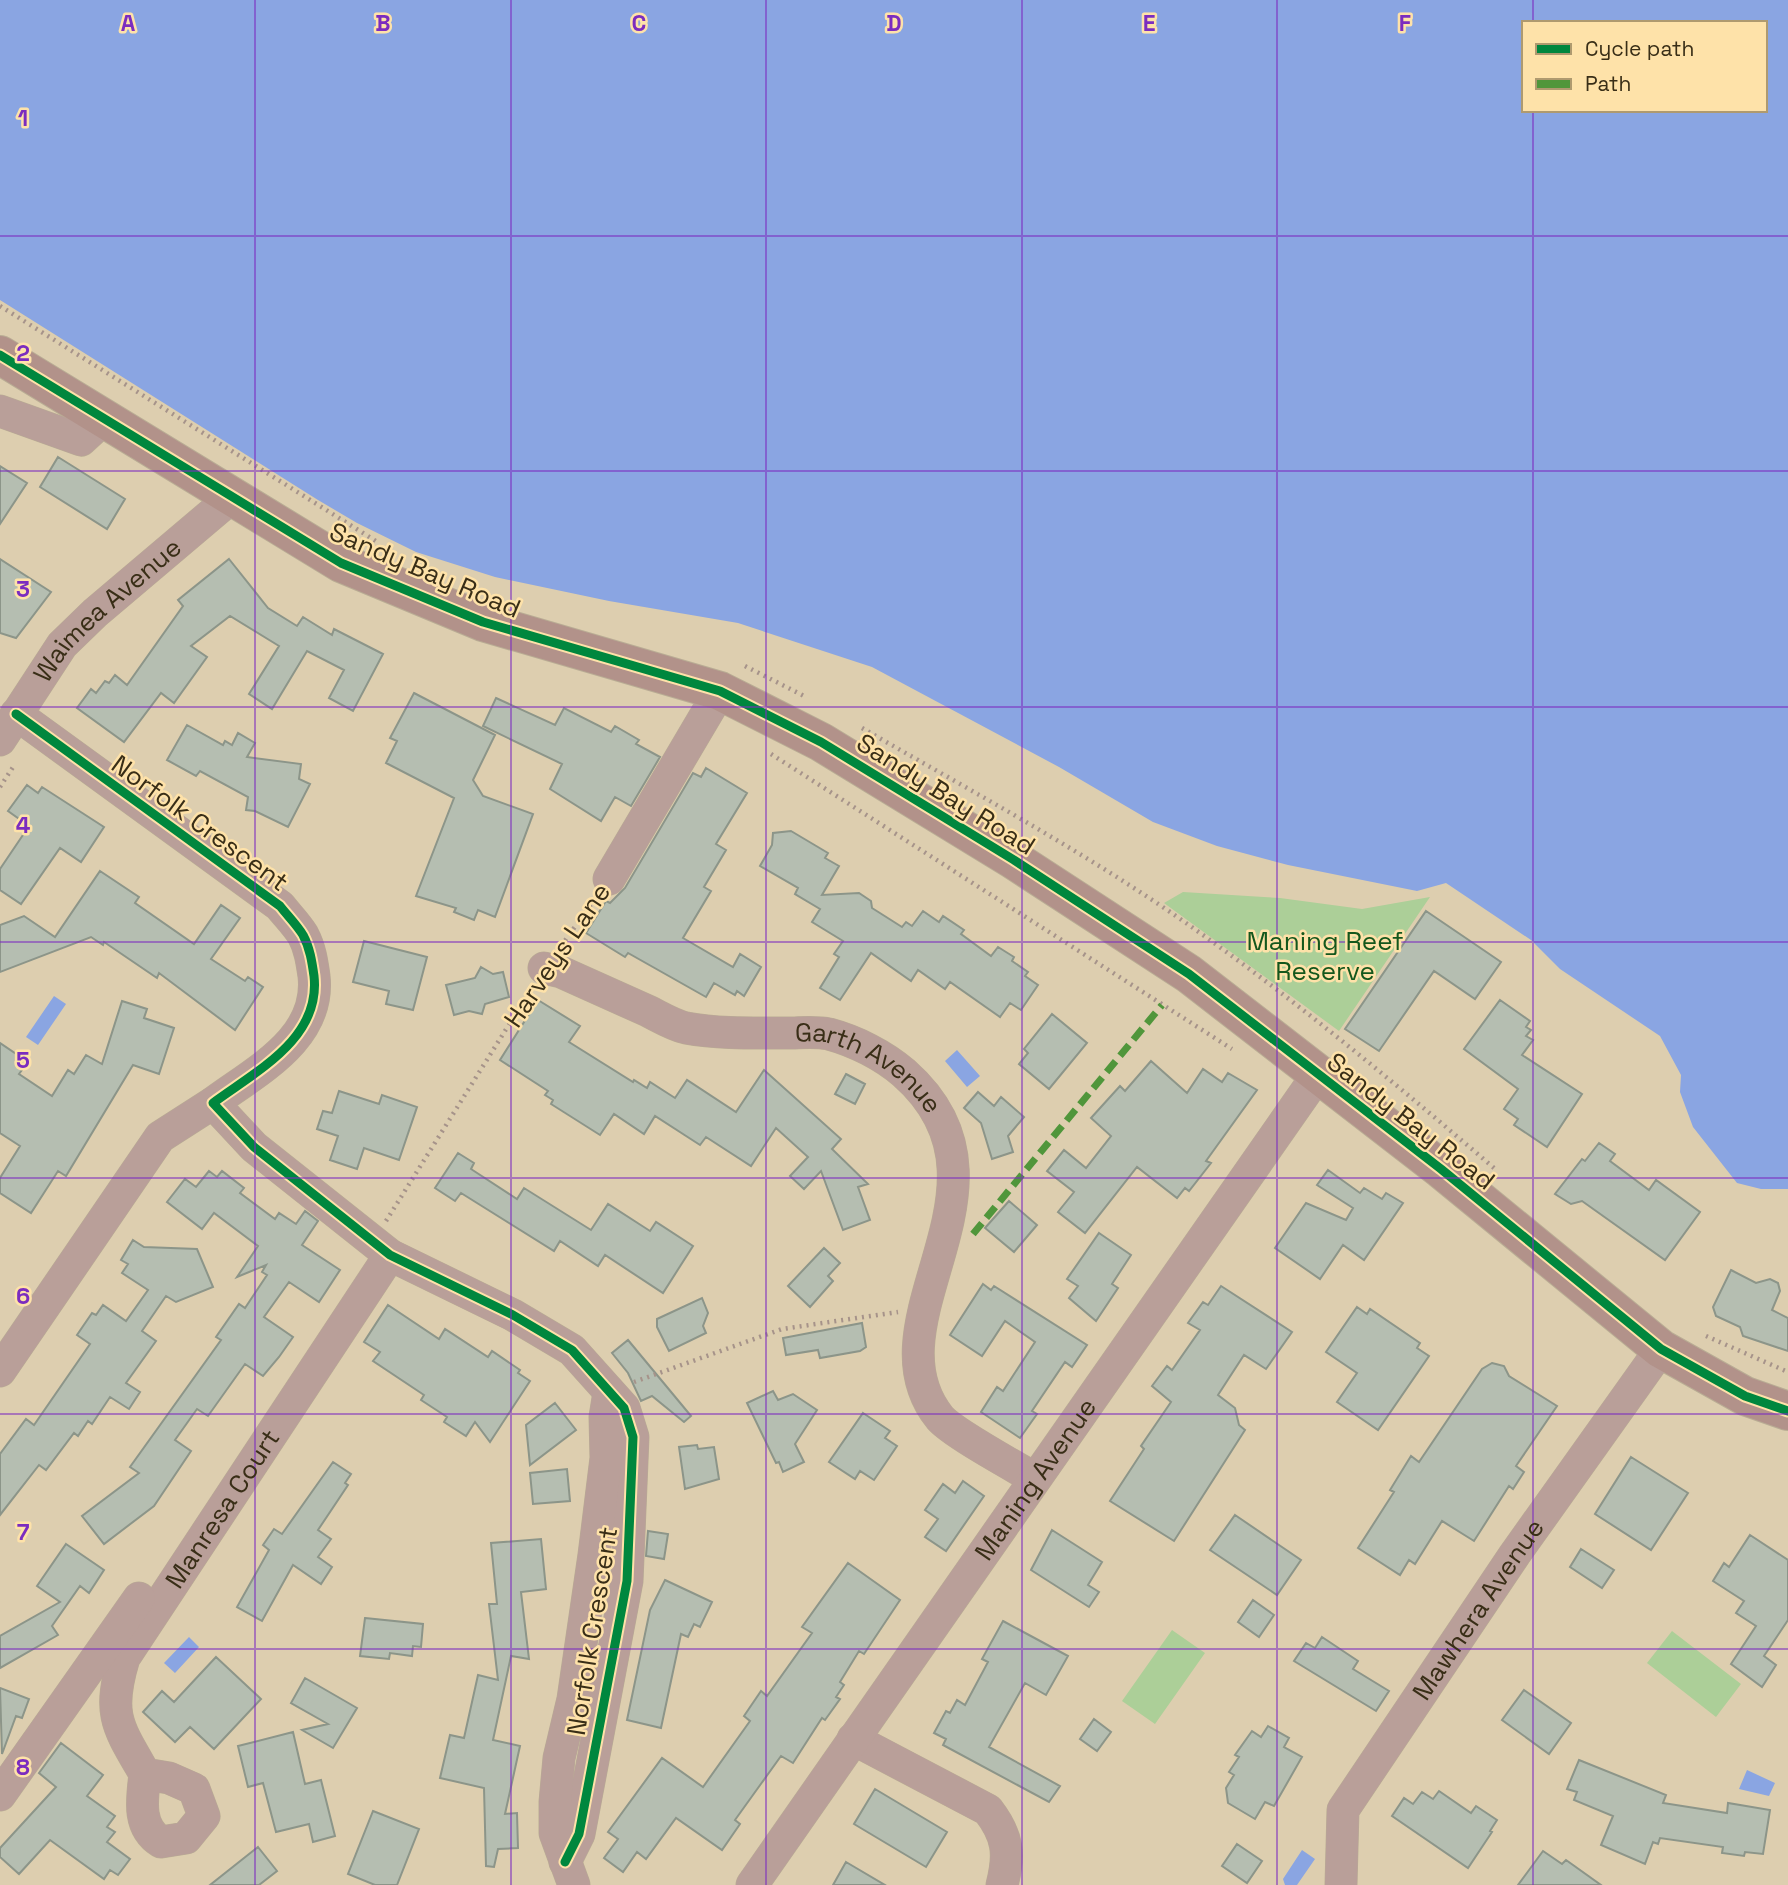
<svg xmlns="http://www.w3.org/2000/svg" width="1788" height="1885" font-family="'Space Grotesk',sans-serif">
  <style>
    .green { fill: #accf98 }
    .water { fill: #8aa5e2; fill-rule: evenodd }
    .building { fill: #b5beb1; stroke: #8c9589; stroke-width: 2 }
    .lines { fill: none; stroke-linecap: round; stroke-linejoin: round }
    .minor-casing { stroke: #b9ac94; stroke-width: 33 }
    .major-casing { stroke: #b9ac94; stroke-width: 40 }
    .path { stroke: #a6938a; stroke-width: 4.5; stroke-dasharray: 2 5; stroke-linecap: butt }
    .minor { stroke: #b99f99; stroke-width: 32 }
    .major { stroke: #b2928a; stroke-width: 38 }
    .quiet { stroke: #50963b; stroke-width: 7; stroke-dasharray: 14 7; stroke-linecap: butt }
    .cycleway-casing { stroke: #fee2a9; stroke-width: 13 }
    .cycleway { stroke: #00873e; stroke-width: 9 }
    .grid { fill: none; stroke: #7b2cbf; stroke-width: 2; stroke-opacity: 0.55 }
    .labels { text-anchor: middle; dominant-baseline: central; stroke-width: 5; stroke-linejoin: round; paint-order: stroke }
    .street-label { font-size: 26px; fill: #392e17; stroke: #fee2a9 }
    .park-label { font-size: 26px; fill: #14571c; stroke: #fee2a9 }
    .grid-label { font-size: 23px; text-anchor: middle; font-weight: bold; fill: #7b2cbf; stroke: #fee2a9; stroke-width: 5; stroke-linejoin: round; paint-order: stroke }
  </style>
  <rect width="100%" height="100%" fill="#ddceaf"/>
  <path class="green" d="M1183 892 1280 898 1362 909 1430 897 1339 1031 1164 903Z
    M1172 1630 1205 1653 1155 1724 1122 1701Z
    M1672 1631 1741 1684 1716 1717 1647 1663Z"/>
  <path class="water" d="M0 0H1788V1189H1761L1737 1183 1693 1127 1680 1092 1681 1075 1660 1036 1560 969 1531 940 1446 883 1417 891 1288 865 1217 846 1153 822 1059 767 872 667 738 623 609 601 495 577 416 552 357 523 318 500 0 300ZM1524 23H1765V110H1524Z
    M54 996 66 1004 38 1045 26 1037Z
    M957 1050 980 1076 967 1087 945 1061Z
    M189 1637 199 1647 175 1673 164 1663Z
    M1747 1770 1775 1783 1769 1796 1739 1789Z
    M1302 1850 1315 1859 1297 1885H1285L1283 1879Z"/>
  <path class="building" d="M58 457 125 499 107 529 40 487Z
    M0 466 27 483 0 524Z
    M0 559 51 592 16 638 0 633Z
    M229 559 268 608 297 626 303 617 332 635 334 629 383 654 353 711 329 698 344 670 307 651 272 709 249 694 279 646 230 616 191 646 207 657 174 703 161 693 124 742 77 708 91 689 96 693 105 681 109 683 115 675 127 685 183 606 178 600Z
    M414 693 495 735 473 780 483 796 533 814 495 917 478 910 474 920 454 912 456 908 416 896 454 798 386 763 397 741 390 738Z
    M496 698 555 725 564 708 611 732 615 726 639 740 636 744 660 757 631 806 615 797 601 821 550 789 562 764 483 726Z
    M187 725 223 745 225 741 232 745 238 733 255 743 247 757 301 764 299 779 310 784 288 827 255 811 246 810 248 797 200 771 196 776 167 760Z
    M706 768 747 793 716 844 726 850 704 887 711 891 683 938 733 967 740 954 761 967 744 996 737 991 735 995 714 983 706 997 628 953 625 957 586 933 606 901 610 903 625 888 693 773 701 777Z
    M27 785 38 793 42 787 104 827 81 862 60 848 21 904 0 890V869L29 826 8 811Z
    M791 831 828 853 825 858 839 866 822 895 859 893 871 901 872 908 902 927 906 922 912 926 923 911 939 922 943 916 964 930 961 934 991 956 998 947 1014 957 1012 961 1028 972 1025 976 1038 985 1021 1010 1010 1003 1000 1017 950 982 945 989 918 970 911 981 871 953 840 1000 820 988 839 957 834 954 843 941 812 922 820 909 795 894 798 888 760 866 772 845 773 833Z
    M100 871 139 897 135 903 194 944 221 905 240 918 211 959 245 981 248 977 263 987 235 1030 159 973 157 978 104 942 103 945 91 937 0 972V925L24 916 55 937Z
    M1426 911 1501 962 1475 999 1434 971 1379 1051 1345 1029Z
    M364 941 427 957 413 1010 386 1004 389 991 353 982Z
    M481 967 493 974 503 972 509 997 485 1004 482 1014 469 1011 454 1015 446 985 475 978Z
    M538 1000 580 1026 569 1042 633 1082 634 1080 647 1088 650 1082 675 1098 687 1080 736 1112 764 1070 841 1139 832 1149 868 1184 858 1187 870 1220 843 1230 821 1171 804 1189 790 1176 808 1157 776 1128 751 1166 706 1137 700 1145 655 1116 644 1134 614 1114 600 1135 551 1104 553 1100 545 1095 548 1091 500 1060Z
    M1500 1000 1530 1021 1526 1027 1531 1030 1526 1036 1533 1040 1522 1055 1582 1094 1547 1147 1514 1125 1518 1119 1504 1109 1518 1089 1464 1049Z
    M122 1001 147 1009 144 1018 174 1028 159 1074 133 1065 66 1176 58 1171 31 1213 0 1193V1178L20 1146 0 1133V1043L28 1062 19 1074 52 1096 68 1070 74 1074 86 1055 102 1064Z
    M1052 1014 1087 1043 1049 1089 1019 1064 1028 1053 1024 1049Z
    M1151 1061 1187 1093 1203 1069 1222 1082 1228 1073 1257 1090 1206 1161 1211 1163 1189 1191 1185 1188 1177 1198 1137 1167 1085 1233 1058 1212 1074 1192 1047 1171 1064 1150 1086 1168 1111 1136 1091 1118 1120 1086 1125 1091Z
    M846 1074 865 1084 855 1104 835 1094Z
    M339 1091 379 1104 382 1095 417 1107 399 1160 364 1148 357 1169 330 1160 338 1136 317 1129 323 1111 332 1113Z
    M978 1092 994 1106 1001 1097 1024 1117 1008 1136 1013 1152 992 1159 981 1123 964 1108Z
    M1599 1143 1615 1154 1610 1161 1649 1190 1656 1180 1700 1212 1665 1260 1582 1201 1571 1204 1555 1194 1582 1159 1585 1161Z
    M458 1153 474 1163 471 1169 517 1199 524 1188 591 1230 608 1204 650 1231 656 1222 693 1246 663 1293 605 1255 598 1266 560 1241 554 1251 461 1193 455 1201 435 1188Z
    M1328 1170 1360 1193 1364 1188 1382 1199 1386 1193 1403 1203 1364 1260 1343 1245 1320 1279 1275 1248 1306 1203 1346 1220 1353 1208 1317 1185Z
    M209 1171 217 1177 222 1171 244 1188 240 1193 275 1219 279 1213 296 1224 305 1211 318 1221 302 1245 340 1270 319 1302 289 1282 264 1317 293 1337 279 1357 263 1376 245 1364 208 1416 197 1409 175 1440 191 1451 154 1506 104 1544 82 1516 139 1473 130 1467 221 1340 216 1337 239 1304 245 1308 267 1275 262 1272 266 1265 237 1277 258 1246 214 1213 202 1229 167 1202 185 1179 196 1187Z
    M1009 1201 1037 1225 1014 1252 985 1228Z
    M1099 1233 1131 1255 1112 1284 1118 1288 1096 1321 1069 1298 1078 1286 1067 1279Z
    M133 1240 144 1247 197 1249 213 1287 176 1302 166 1296 142 1331 156 1341 126 1383 140 1392 129 1409 110 1397 92 1424 88 1421 78 1436 74 1433 46 1470 39 1465 0 1515V1454L26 1419 34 1425 90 1344 77 1335 92 1313 96 1315 103 1305 126 1321 148 1290 122 1273 128 1264 121 1260Z
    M824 1248 840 1263 828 1276 833 1281 810 1307 788 1286Z
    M1731 1270 1756 1283 1770 1279 1778 1283 1780 1291 1772 1310 1788 1318V1351L1743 1336 1740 1327 1716 1316 1713 1307Z
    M983 1284 991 1290 994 1286 1087 1345 1072 1367 1065 1362 1032 1411 1037 1414 1020 1438 981 1412 997 1387 1003 1391 1035 1342 1005 1321 982 1356 950 1335Z
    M1221 1286 1292 1332 1266 1369 1244 1355 1218 1395 1235 1408 1239 1425 1245 1430 1174 1541 1110 1501 1144 1449 1141 1446 1171 1402 1152 1386 1167 1366 1172 1370 1200 1330 1188 1323 1203 1302 1208 1305Z
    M702 1298 708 1313 703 1326 706 1333 669 1351 657 1327V1319Z
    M388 1305 439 1339 445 1329 488 1357 492 1351 520 1370 518 1373 530 1381 490 1442 475 1422 466 1436 444 1422 447 1417 421 1400 424 1395 373 1361 380 1352 364 1342Z
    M1357 1307 1367 1314 1370 1309 1420 1343 1417 1348 1429 1356 1378 1430 1337 1402 1357 1373 1326 1352Z
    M862 1323 866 1347 860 1351 820 1358 818 1350 786 1355 783 1338Z
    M628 1340 691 1416 684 1422 652 1396 641 1401 628 1373 612 1353Z
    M1492 1363 1504 1366 1509 1376 1557 1406 1516 1466 1524 1472 1513 1489 1509 1486 1474 1541 1442 1521 1415 1564 1409 1560 1400 1575 1358 1548 1394 1492 1390 1490 1411 1456 1419 1462 1482 1369Z
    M773 1391 778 1400 793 1394 817 1410 795 1444 804 1462 783 1472 779 1462 776 1463 747 1403Z
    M555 1403 576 1430 530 1465 526 1425Z
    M863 1413 890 1431 885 1438 897 1446 874 1480 860 1471 855 1479 829 1462Z
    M697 1445 698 1449 714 1447 719 1479 685 1489 679 1447Z
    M1631 1457 1688 1493 1651 1550 1595 1514Z
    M333 1462 351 1474 345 1483 348 1485 318 1530 331 1539 318 1557 332 1567 321 1584 293 1565 262 1621 237 1607 269 1550 263 1545 274 1529 282 1534Z
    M567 1469 570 1501 533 1504 530 1473Z
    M963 1481 984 1496 946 1551 925 1537 938 1519 925 1510 943 1484 955 1493Z
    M1235 1515 1301 1560 1277 1595 1210 1550Z
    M1052 1530 1102 1562 1088 1585 1099 1592 1089 1607 1031 1570Z
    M648 1531 668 1534 664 1559 646 1556Z
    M1750 1535 1788 1560V1620L1764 1656 1776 1665 1762 1687 1731 1664 1756 1626 1736 1613 1744 1601 1713 1581 1724 1563 1729 1567Z
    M541 1539 546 1589 521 1592 529 1659 511 1656 493 1740 520 1746 505 1814 517 1813 518 1848 498 1849 494 1867 486 1866 484 1788 440 1778 450 1735 464 1738 478 1675 498 1680 489 1604H497L491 1543Z
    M66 1544 104 1570 89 1593 80 1586 52 1626 58 1635 0 1668V1636L60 1602 37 1586Z
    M1581 1549 1614 1570 1602 1588 1570 1567Z
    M848 1563 900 1600 864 1654 859 1651 840 1682 844 1685 836 1697 840 1699 825 1720 822 1718 793 1763 781 1756 735 1820 740 1824 722 1850 676 1818 646 1859 637 1852 623 1872 604 1858 618 1839 608 1832 662 1758 703 1787 750 1721 744 1716 761 1691 767 1696 812 1633 802 1627Z
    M665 1580 712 1602 700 1627 694 1624 688 1637 681 1634 661 1728 627 1720 650 1610Z
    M1253 1600 1274 1615 1259 1637 1238 1622Z
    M365 1618 423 1624 421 1647 413 1646 412 1656 390 1653 389 1659 360 1656Z
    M1003 1621 1068 1656 1046 1695 1025 1683 989 1747 1060 1786 1049 1802 943 1745 946 1739 934 1733 946 1711 950 1713 957 1700 965 1705 988 1662 982 1659Z
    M1322 1637 1358 1661 1353 1669 1389 1691 1376 1711 1294 1661 1306 1643 1315 1648Z
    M216 1657 261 1699 214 1749 190 1727 175 1742 143 1712 162 1691 174 1702Z
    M305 1678 357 1708 333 1748 302 1730 328 1724 291 1703Z
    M0 1688 29 1699 22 1718 16 1716 2 1754Z
    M1524 1690 1571 1723 1549 1754 1502 1720Z
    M1094 1719 1111 1732 1097 1751 1080 1739Z
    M1268 1726 1289 1738 1284 1747 1302 1757 1274 1806 1265 1802 1255 1819 1228 1803 1226 1788 1234 1775 1229 1772 1239 1757 1235 1755 1252 1731 1261 1737Z
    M293 1732 305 1784 321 1780 335 1836 313 1842 309 1824 276 1832 263 1783 248 1787 238 1746Z
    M61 1743 103 1775 87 1796 115 1816 107 1827 115 1832 107 1842 130 1859 118 1875 110 1870 104 1879 50 1840 19 1874 0 1857V1848L56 1787 39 1773Z
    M1579 1760 1666 1795 1663 1803 1727 1813 1728 1803 1770 1810 1763 1854 1745 1852 1744 1856 1722 1853 1723 1847 1660 1838 1658 1844 1653 1842 1645 1864 1601 1845 1613 1816 1574 1800 1577 1792 1567 1789Z
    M875 1789 947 1832 926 1867 854 1824Z
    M1439 1791 1471 1813 1476 1806 1497 1820 1490 1831 1492 1832 1468 1868 1392 1816 1404 1798 1413 1804 1422 1792 1433 1799Z
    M373 1811 419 1829 397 1885H375L348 1874Z
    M1237 1844 1262 1861 1247 1883 1222 1866Z
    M258 1847 277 1871 259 1885H210Z
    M1543 1851 1562 1864 1566 1860 1601 1885H1518Z
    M846 1862 885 1885H833Z"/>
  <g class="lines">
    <g class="minor-casing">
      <g id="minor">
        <path d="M0 411 81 440 105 418"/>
        <path d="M16 714 280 906C287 915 297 925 303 935 310 948 312 962 314 976 321 1039 256 1071 213 1103L254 1147 390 1255 513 1315 572 1350 624 1408 633 1437 627 1581 579 1834 565 1862"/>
        <path id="s1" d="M0 740 62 645 95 613 232 497"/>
        <path d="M609 879 720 691"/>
        <path id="s2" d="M544 968 561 972C590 985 619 998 648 1011 660 1017 673 1025 686 1028 719 1034 753 1033 787 1033 800 1033 816 1031 829 1034 855 1041 883 1055 904 1073 1032 1186 861 1320 940 1418 953 1433 1014 1466 1034 1478"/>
        <path d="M0 1371 160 1137 213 1103"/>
        <path d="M853 1739 988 1810C1008 1836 1010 1854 1002 1885"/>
        <path id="s3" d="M145 1774C142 1799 137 1827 161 1842L186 1838 204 1816 194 1789 169 1778 145 1774C117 1726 107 1714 124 1658L390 1255"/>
        <path d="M0 1795 139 1598"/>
        <path d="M574 1885 555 1833V1802L559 1758 573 1699 594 1555 606 1458 605 1417 609 1392"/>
        <path id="s4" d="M752 1885 1319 1073"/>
        <path id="s5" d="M1341 1885 1343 1810 1515 1554 1661 1349"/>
      </g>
    </g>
    <g class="major-casing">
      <path id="major" d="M0 355 341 563 483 622 720 691 821 742 1014 860 1189 974 1441 1169 1661 1349 1745 1396 1788 1411"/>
    </g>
    <path class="path" d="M0 306 379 543
      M745 666 806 697
      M862 728C971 791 1083 851 1186 923 1293 998 1395 1083 1494 1168
      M771 754 1232 1049
      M0 787 15 764
      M561 946 595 899
      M386 1221 530 991
      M1706 1336 1788 1372
      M634 1382 782 1329 898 1312"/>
    <use href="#minor" class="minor"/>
    <use href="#major" class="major"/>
    <path class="quiet" d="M973 1234 1162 1005"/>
    <g class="cycleway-casing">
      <path id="cycleway" d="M0 355 341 563 483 622 720 691 821 742 1014 860 1189 974 1441 1169 1661 1349 1745 1396 1788 1411
        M16 714 280 906C287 915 297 925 303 935 310 948 312 962 314 976 321 1039 256 1071 213 1103L254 1147 390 1255 513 1315 572 1350 624 1408 633 1437 627 1581 579 1834 565 1862"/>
    </g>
    <use href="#cycleway" class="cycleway"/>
  </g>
  <path class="grid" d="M255 0V1885M511 0V1885M766 0V1885M1022 0V1885M1277 0V1885M1533 0V23M1533 110V1885M0 236H1788M0 471H1788M0 707H1788M0 942H1788M0 1178H1788M0 1414H1788M0 1649H1788"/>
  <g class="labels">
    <g class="street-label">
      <text transform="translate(425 570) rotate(23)">Sandy Bay Road</text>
      <text stroke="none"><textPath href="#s1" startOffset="170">Waimea Avenue</textPath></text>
      <text transform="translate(946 794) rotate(32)">Sandy Bay Road</text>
      <text transform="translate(200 823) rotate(36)">Norfolk Crescent</text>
      <text transform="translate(557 955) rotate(-56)">Harveys Lane</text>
      <text stroke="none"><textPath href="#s2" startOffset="348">Garth Avenue</textPath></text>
      <text transform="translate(1411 1121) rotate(38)">Sandy Bay Road</text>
      <text stroke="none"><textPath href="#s4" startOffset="495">Maning Avenue</textPath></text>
      <text stroke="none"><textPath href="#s3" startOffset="511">Manresa Court</textPath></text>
      <text stroke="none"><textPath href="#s5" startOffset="317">Mawhera Avenue</textPath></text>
      <text transform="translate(592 1631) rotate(-81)">Norfolk Crescent</text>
    </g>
    <g class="park-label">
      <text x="1325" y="941">Maning Reef<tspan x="1325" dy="30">Reserve</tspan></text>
    </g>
  </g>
  <g class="grid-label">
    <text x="128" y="31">A</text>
    <text x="383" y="31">B</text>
    <text x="639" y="31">C</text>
    <text x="894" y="31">D</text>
    <text x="1149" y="31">E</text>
    <text x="1405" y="31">F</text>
    <text x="23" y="126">1</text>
    <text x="23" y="361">2</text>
    <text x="23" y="597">3</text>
    <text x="23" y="833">4</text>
    <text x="23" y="1068">5</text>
    <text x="23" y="1304">6</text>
    <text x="23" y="1540">7</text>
    <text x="23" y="1775">8</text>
  </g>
  <rect x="1522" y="21" width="245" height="91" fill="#fee2a9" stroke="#af9a6f" stroke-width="2"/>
  <rect x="1536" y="44" width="35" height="10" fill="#00873e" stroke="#af9a6f" stroke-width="2"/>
  <text x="1585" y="56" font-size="21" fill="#392e17">Cycle path</text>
  <rect x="1536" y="79" width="35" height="10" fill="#50963b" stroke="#af9a6f" stroke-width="2"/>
  <text x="1585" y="91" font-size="21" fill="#392e17">Path</text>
</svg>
